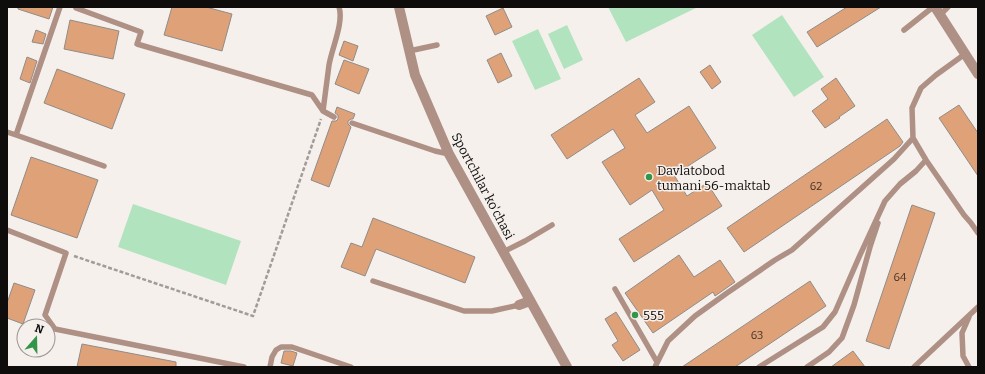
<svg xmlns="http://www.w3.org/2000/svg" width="985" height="374" font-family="Bitter,serif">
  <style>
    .green { fill: #b1e4be }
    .building { fill: #dfa278; stroke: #908b88 }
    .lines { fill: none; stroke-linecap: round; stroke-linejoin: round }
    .path { stroke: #a19c9a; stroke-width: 2.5; stroke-dasharray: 4 2; stroke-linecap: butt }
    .service { stroke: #af9085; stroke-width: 5.5 }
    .minor { stroke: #af9085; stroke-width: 10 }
    .tertiary { stroke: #af9085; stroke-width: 10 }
    .poi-dot { fill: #339549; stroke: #f6f0ed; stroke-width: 1.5 }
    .labels { text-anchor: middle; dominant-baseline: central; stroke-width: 3; stroke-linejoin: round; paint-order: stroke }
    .number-label { font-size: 11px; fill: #433227 }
    .poi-label { font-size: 13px; fill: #0f0d0c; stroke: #f6f0ed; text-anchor: start }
    .street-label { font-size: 13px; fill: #0f0d0c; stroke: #f6f0ed }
  </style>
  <rect width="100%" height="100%" fill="#f6f0ed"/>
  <path class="green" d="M608 7H698L626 42Z
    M782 15 824 77 794 97 752 35Z
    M567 25 583 60 564 69 548 34Z
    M538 29 561 79 535 90 512 41Z
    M133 204 241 241 226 285 118 247Z"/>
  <path class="building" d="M18 7H53L49 19 18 9Z
    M172 7H206L232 14 222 51 164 35Z
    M847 7H881L817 47 807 32Z
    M503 8 512 27 495 35 486 16Z
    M70 20 119 31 113 59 64 49Z
    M36 30 46 34 43 44 32 42Z
    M344 41 358 46 353 61 339 55Z
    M501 53 512 76 498 83 487 60Z
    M27 57 37 61 30 83 20 79Z
    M344 60 369 69 359 94 335 84Z
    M710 65 721 82 712 89 700 72Z
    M57 69 125 94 112 129 44 103Z
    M639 78 655 102 635 115 647 133 689 106 716 148 674 175 687 196 707 183 722 206 634 262 619 239 664 210 652 190 630 205 602 162 625 148 613 129 567 159 551 135Z
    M836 78 855 106 839 117 840 118 825 128 812 111 828 99 821 89Z
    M959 105 978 133V176L939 118Z
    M337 107 355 114 353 119H351L348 121V124L351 127 329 187 311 180 332 121H336L338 119V115L335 113Z
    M887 119 903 142 900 146 744 252 727 228Z
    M31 157 98 180 77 238 11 215Z
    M912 205 935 213 889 349 866 341Z
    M373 218 475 257 465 283 376 249 365 276 341 267 351 243 362 247Z
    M679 255 694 277 720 260 735 282 715 296 713 292 653 333 625 293Z
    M810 281 826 306 735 367H682Z
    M14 283 35 290 23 324 7 318V303Z
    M616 312 640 350 623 361 612 345 618 341 605 319Z
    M82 344 176 362V367H77Z
    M284 351H291L297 353 293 366 281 363Z
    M853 351 865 367H831Z"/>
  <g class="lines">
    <path class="path" d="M74 256 253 316 321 119"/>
    <path class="service" d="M60 7 16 135 104 166
      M77 7 76 8 141 32 137 44 312 95 323 111 334 117
      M940 15 948 7
      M904 30 933 7
      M409 51 437 45
      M323 111C325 95 327 80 329 65 332 48 344 22 339 7
      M352 123 435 151 449 154
      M7 132 16 135
      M926 160 964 215 971 223 978 233
      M7 230 66 253 45 315 55 329 244 367
      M503 252 525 241 552 225
      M373 281 464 311H492L519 305
      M615 289 657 362
      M270 367 272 357 276 350 281 347H292L351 367
      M655 367 668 341 695 316 727 293 775 260 792 250 894 159 913 138 912 108 921 88 936 75 965 54
      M759 367 823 327 835 312 860 255 885 201 900 184 916 171 926 160 913 138
      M807 367 829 352 842 338 854 305 870 247 878 223
      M914 367 978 307
      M969 367 963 356 962 333 969 317"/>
    <path class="minor" d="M519 305 530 301"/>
    <path class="tertiary" d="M399 7 415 75 449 154 567 367
      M935 7 978 74"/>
  </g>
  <g class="poi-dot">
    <circle cx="649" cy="177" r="4"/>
    <circle cx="635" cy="315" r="4"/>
  </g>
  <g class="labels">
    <g class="number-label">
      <text x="816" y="186">62</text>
      <text x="900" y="277">64</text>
      <text x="757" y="335">63</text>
    </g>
    <g class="poi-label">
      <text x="657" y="170">Davlatobod<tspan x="657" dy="15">tumani 56-maktab</tspan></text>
      <text x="643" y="315">555</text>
    </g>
    <g class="street-label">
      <text transform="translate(483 186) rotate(62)">Sportchilar ko'chasi</text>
    </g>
  </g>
  <rect width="985" height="374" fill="none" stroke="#0f0d0c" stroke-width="16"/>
  <g transform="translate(36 338) rotate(20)"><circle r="19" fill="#f6f0ed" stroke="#9a9593"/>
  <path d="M0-3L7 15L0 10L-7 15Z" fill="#339549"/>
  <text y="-6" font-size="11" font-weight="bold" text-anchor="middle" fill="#0f0d0c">N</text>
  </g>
</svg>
